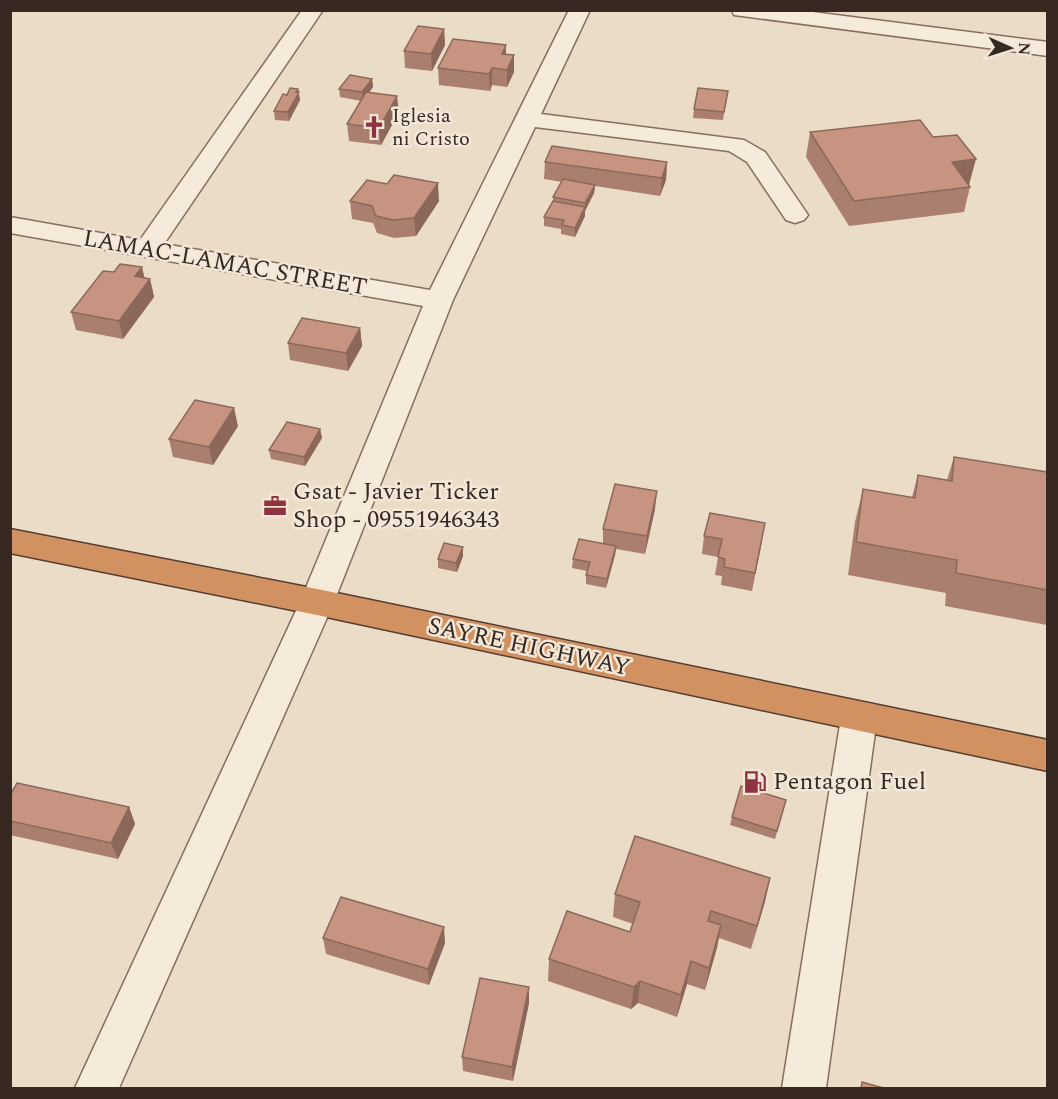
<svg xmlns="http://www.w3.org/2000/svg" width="1058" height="1099" font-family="Spectral,serif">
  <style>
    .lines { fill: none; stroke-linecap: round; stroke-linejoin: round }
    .minor-casing { stroke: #856e5e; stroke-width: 3 }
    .highway-casing { stroke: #543d32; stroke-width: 3 }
    .minor { fill: #f6eada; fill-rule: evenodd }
    .highway { fill: #d29160; fill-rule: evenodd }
    .wall { fill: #aa7f6f }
    .shaded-wall { fill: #8b685a }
    .building { fill: #c69481; stroke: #8b685a; stroke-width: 1.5 }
    .labels { text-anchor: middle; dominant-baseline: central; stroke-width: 5; stroke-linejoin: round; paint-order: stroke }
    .far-poi-label { font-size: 20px; fill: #372821; stroke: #f3e7d7; text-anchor: start }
    .street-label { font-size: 24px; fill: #372821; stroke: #f3e7d7 }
    .poi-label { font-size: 24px; fill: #372821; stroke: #f3e7d7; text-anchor: start }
  </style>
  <rect width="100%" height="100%" fill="#ebdcc8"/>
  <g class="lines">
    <g class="minor-casing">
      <path id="minor" d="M302 10H323L164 244 430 290 569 10H590L541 114 744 140 765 152 808 215 804 220 795 223 786 220 747 162 729 151 535 127 453 300 334 602 119 1088H75L300 602 423 306 10 233V217L140 240Z
        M732 10H797L1048 42V56L742 16 734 15Z
        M859 703 872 707 877 718 826 1088H782L841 718 846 707Z"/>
    </g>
    <g class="highway-casing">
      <path id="highway" d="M10 529 317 589 1048 740V771L317 615 10 553Z"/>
    </g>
    <use href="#minor" class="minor"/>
    <use href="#highway" class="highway"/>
  </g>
  <path class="wall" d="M444 29 445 45 432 71 405 68 404 51Z
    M506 45V54L514 55V72L507 87 492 85 490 91 439 85 438 68Z
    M372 79 373 87 369 92 399 112 381 145 349 141 347 124 361 101 340 97 339 89Z
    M298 89 300 100 289 121 275 120 274 111 287 95Z
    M728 91 723 120 693 118 694 109Z
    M810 132 933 137 969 185H968L970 187 964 212 849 226 806 157Z
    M545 162H667L666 180 660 196 595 186 594 193 585 211V216L575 237 561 234V229L544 226V217L553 201V197L562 182 544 179Z
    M350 201H439L416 236 394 238 377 233 373 223 352 219Z
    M144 278 150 279 154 297 123 339 76 330 71 312Z
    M360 328 362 346 348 371 290 360 288 343Z
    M238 426 213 465 173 457 169 439Z
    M320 429 322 438 305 466 271 459 269 450Z
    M954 457 1047 472V625L945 606 946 593 848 575 855 522 863 489 912 497 918 475 947 480Z
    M655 509 645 554 616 549 615 555 606 588 586 584V575L587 571 572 568 573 559 603 544V529Z
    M704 536 762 541 752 591 721 585 722 576 715 575 718 557 702 554Z
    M463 556 457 572 438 568V559Z
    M10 795 129 807 135 824 118 859 10 835Z
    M786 800 775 839 730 825 732 817Z
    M770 878 751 949 719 938 705 990 687 984 677 1017 638 1003 631 1009 548 981 549 959 630 932 633 924 613 917 615 894Z
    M323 938 445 943 429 985 326 954Z
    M529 1003 513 1081 463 1071 462 1057Z"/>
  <path class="shaded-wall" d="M444 29 445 45 432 71 431 54Z
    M506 45V62L502 70V54Z
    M514 55V72L507 87V70Z
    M492 68V85L490 91 489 74Z
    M372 79 373 87 363 101 362 92Z
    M298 89 300 100 289 121 288 112Z
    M397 96 399 112 381 145 379 128Z
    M976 159 969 185 946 187 952 162Z
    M667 162 666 180 660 196 662 178Z
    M438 183 439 201 416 236 414 218Z
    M595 185 594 193 585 211V216L575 237V228L585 208V203Z
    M142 267 146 284 150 279 154 297 123 339 119 321 135 276Z
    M360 328 362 346 348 371 346 353Z
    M234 408 238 426 213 465 209 447Z
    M320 429 322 438 305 466 304 457Z
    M657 491 655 509 645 554 647 536Z
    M616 546 615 555 606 588 607 579Z
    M463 547V556L457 572 456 563Z
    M129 807 135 824 118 859 111 843Z
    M770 878 765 902 751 949 757 926Z
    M721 925 717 948 705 990 709 968Z
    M444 927 445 943 429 985 428 969Z
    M691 961 687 984 677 1017 681 995Z
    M640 981 638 1003 631 1009 634 987Z
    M529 987V1003L513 1081 512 1067Z"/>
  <path class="building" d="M418 26 444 29 431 54 404 51Z
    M453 39 506 45 502 54 514 55 507 70 492 68 489 74 438 68Z
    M350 75 372 79 362 92 339 89Z
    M290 88 298 89 296 92H299L288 112 274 111 283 94 287 95Z
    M698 88 728 91 724 112 694 109Z
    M366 92 397 96 379 128 347 124Z
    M920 120 933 137 957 135 976 159 952 162 970 187 854 201 810 132Z
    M552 146 667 162 662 178 545 162Z
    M394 175 438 183 414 218 393 220 376 216 372 206 350 201 367 180 387 184Z
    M563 179 595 185 585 203 553 197Z
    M553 201 585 207 575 228 562 225 564 220 544 217Z
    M120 264 142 267 135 276 150 279 119 321 71 312 103 271 114 272Z
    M302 318 360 328 346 353 288 343Z
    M195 400 234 408 209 447 169 439Z
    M287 422 320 429 304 457 269 450Z
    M954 457 1047 472V590L956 573 957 560 856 542 863 489 915 498 918 475 952 481Z
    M615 484 657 491 647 536 603 529Z
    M710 513 765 523 755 573 724 567 725 559 718 557 722 539 704 536Z
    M579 539 616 546 607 579 586 575 590 562 573 559Z
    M444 543 463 547 456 563 438 559Z
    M17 783 129 807 111 843 10 821V795Z
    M741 786 786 800 777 831 732 817Z
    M635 836 770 878 757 926 711 911 708 921 721 925 709 968 691 961 681 995 640 981 634 987 549 959 567 911 630 932 640 902 615 894Z
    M341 897 444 927 428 969 323 938Z
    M480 978 529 987 512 1067 462 1057Z
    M862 1082 887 1089H861Z"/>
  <defs>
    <g id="church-bare" transform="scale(1.8)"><path d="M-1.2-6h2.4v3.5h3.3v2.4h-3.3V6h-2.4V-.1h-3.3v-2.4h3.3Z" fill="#8f3340" stroke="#f3e7d7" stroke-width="2.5" paint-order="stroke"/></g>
    <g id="office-bare" transform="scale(1.8)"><path d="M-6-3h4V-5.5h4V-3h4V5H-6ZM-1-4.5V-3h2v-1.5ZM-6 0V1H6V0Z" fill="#8f3340" stroke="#f3e7d7" stroke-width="2.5" paint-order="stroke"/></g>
    <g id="fuel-bare" transform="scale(1.8)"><path d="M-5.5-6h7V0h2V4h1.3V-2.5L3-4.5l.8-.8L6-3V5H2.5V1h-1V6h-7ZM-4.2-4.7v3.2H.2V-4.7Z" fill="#8f3340" stroke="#f3e7d7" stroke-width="2.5" paint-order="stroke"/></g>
  </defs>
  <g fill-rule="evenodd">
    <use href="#church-bare" x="374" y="127"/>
    <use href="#office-bare" x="275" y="506"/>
    <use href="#fuel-bare" x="755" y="782"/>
  </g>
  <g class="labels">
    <g class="far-poi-label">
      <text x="392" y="116">Iglesia<tspan x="392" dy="23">ni Cristo</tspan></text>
    </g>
    <g class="street-label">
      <text transform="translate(225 263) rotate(10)">LAMAC-LAMAC STREET</text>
      <text transform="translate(529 647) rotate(12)">SAYRE HIGHWAY</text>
    </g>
    <g class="poi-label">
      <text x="293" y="492">Gsat - Javier Ticker<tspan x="293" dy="28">Shop - 09551946343</tspan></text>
      <text x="773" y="782">Pentagon Fuel</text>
    </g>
  </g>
  <rect width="1058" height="1099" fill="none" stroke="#372821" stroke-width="24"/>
  <g transform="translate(1010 48) rotate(93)" stroke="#f3e7d7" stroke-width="4.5" paint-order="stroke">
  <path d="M0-4.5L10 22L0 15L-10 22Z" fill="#372821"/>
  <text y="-9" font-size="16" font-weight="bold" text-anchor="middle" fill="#372821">N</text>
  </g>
</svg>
